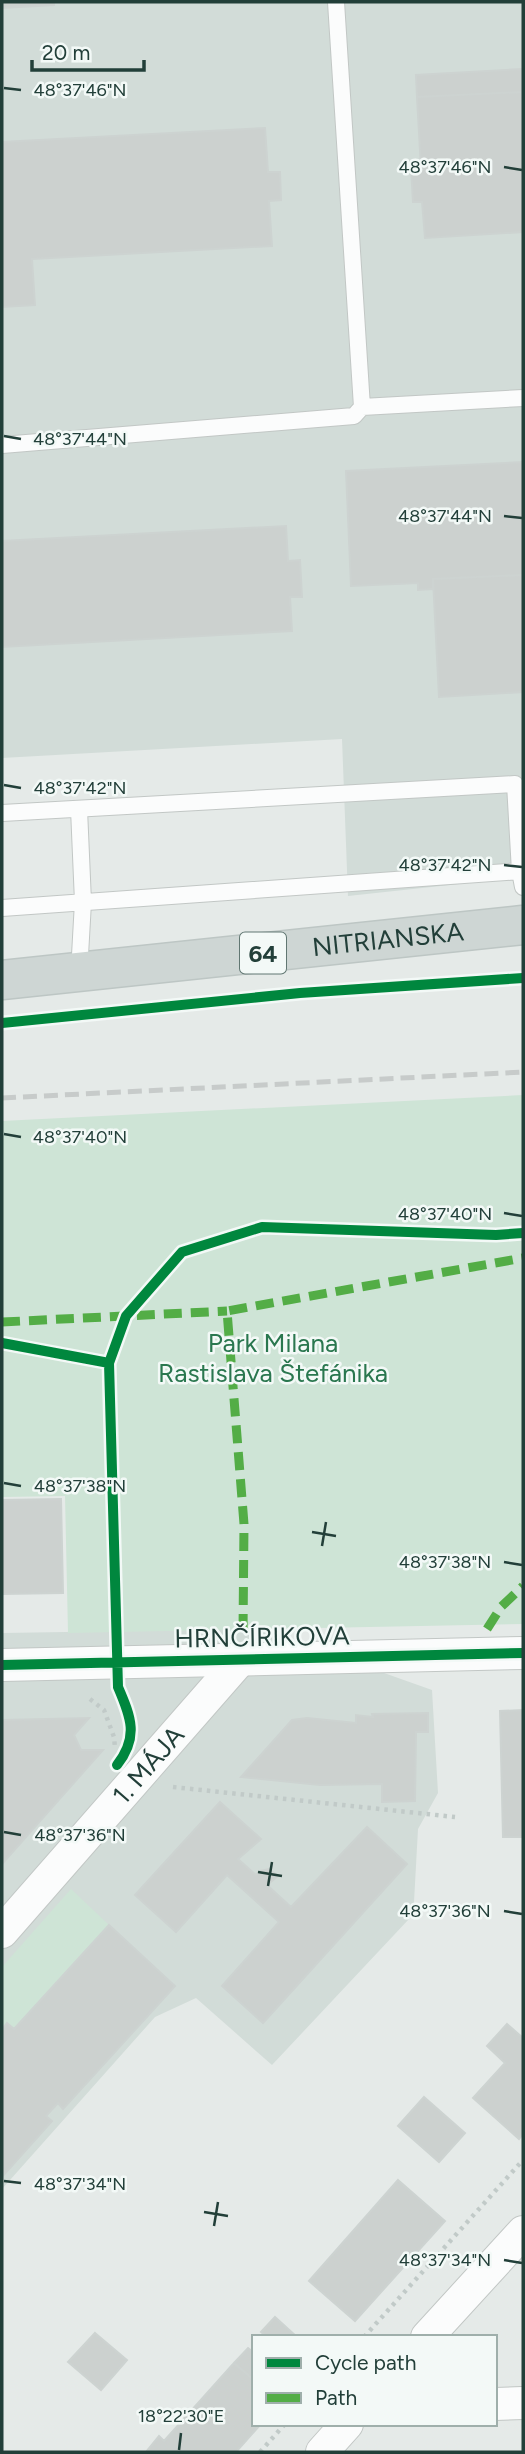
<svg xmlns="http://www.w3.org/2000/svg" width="525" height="2454" font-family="Figtree,sans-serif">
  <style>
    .built { fill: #d2dcd8 }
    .green { fill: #cee4d6 }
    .building { fill: #ccd1cf; stroke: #cdd3d1; stroke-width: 2 }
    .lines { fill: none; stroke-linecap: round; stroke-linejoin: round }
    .lane-casing { stroke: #c2c7c5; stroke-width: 18 }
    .street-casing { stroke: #c2c7c5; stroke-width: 34 }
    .primary-casing { stroke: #bdc6c4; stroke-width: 41 }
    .path { stroke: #c1cac8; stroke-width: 4.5; stroke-dasharray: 3.5 5; stroke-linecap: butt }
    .lane { stroke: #fbfcfc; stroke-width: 16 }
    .street { stroke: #fbfcfc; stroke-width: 32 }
    .primary { stroke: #ced6d4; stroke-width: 38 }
    .rail { stroke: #c7cbca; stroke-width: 5; stroke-dasharray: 14 7; stroke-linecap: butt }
    .quiet { stroke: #53ad46; stroke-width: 9; stroke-dasharray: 18 9; stroke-linecap: butt }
    .cycleway-casing { stroke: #f3f9f7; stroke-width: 15 }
    .cycleway { stroke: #00873e; stroke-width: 10 }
    .ticks { fill: none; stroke: #223f39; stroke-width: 2.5 }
    .labels { text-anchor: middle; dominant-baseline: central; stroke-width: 5; stroke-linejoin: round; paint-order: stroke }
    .shield { fill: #f3f9f7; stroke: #617772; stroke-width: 2 }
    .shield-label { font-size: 24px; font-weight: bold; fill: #223f39 }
    .street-label { font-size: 26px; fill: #223f39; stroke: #f3f9f7 }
    .park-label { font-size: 26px; fill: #2a774f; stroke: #f3f9f7 }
    .ticks-label { font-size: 18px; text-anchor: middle; fill: #223f39; stroke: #f3f9f7; stroke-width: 5; stroke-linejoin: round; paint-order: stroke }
  </style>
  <rect width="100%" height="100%" fill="#e5eae8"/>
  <path class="built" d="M2 2H523V877L348 896 342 739 2 758Z
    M260 1629 432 1690 438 1793 418 1829 414 1902 409 1919 272 2065 196 1998 155 2017 2 2189V1633Z"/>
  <path class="green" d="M523 1095V1624L68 1633 65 1496 2 1497V1121Z
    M71 1889 109 1925 14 2029 7 2023 2 2026V1967Z"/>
  <path class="building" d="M2 2H54V5L2 8Z
    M521 69 522 92 417 97 416 75Z
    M522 92 523 232 425 238 422 202H413L411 167 421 168 417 97Z
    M265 128 268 172H280L281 200 269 201 272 246 32 259 35 305 2 307V142Z
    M523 462V575L433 579V589L418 590V583L351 586 346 471Z
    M286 526 288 561 300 560 302 597H290L292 631 2 647V541Z
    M523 575V692L439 697 433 579Z
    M61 1499 63 1593 2 1594V1500Z
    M523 1710V1837H503L500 1711Z
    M428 1713V1732H416L415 1801 382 1802V1784L320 1785 241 1777 292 1720 307 1718 356 1723V1715L373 1717 372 1714Z
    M89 1718 74 1735 81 1750H103L2 1864V1720Z
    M220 1802 261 1839 238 1859 256 1875 260 1871 269 1869 278 1876 267 1885 291 1907 367 1827 407 1864 263 2023 222 1986 279 1922 227 1875 176 1932 135 1895Z
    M109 1925 175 1986 63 2109 58 2103 46 2116 52 2121 2 2177V2030L7 2023 14 2029Z
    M507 2024 523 2038V2134L519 2139 473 2098 505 2063 487 2046Z
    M424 2097 465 2133 439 2162 398 2126Z
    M398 2180 445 2221 355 2321 309 2281Z
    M275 2317 297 2337H267L261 2332Z
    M95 2333 127 2360 101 2390 68 2362Z
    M248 2348 254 2353V2380L234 2363Z
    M234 2363 254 2380V2424H261L236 2452H146L159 2436 164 2441Z"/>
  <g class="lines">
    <g class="lane-casing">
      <path id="lane" d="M362 407 523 398
        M2 445 354 416 362 407 336 2
        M2 813 515 784 520 871 523 887
        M2 908 520 871
        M79 973 83 902 79 809"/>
    </g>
    <g class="street-casing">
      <g id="street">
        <path d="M2 1665 523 1653"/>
        <path id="s1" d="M2 1932 240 1660"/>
        <path d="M427 2337 523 2232"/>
        <path d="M495 2404 523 2403"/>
        <path d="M322 2452 347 2424"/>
      </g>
    </g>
    <g class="primary-casing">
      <g id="primary">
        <path id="s2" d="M2 980 523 925"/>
      </g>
    </g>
    <path class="path" d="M90 1699 104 1710 114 1737 115 1748
      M173 1787 455 1817
      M364 2337 523 2160
      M260 2452 285 2424"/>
    <use href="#lane" class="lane"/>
    <use href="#street" class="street"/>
    <use href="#primary" class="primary"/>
    <path class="rail" d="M2 1098 523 1072"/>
    <path class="quiet" d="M2 1322 227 1311
      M487 1629 501 1607 523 1586
      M243 1632 244 1524 227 1311 523 1258"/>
    <g class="cycleway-casing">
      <path id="cycleway" d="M2 1023 300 993 523 978
        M2 1343 109 1363
        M2 1665 523 1653
        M117 1765C139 1737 131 1717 118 1687L109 1363 126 1316 182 1252 262 1227 496 1235 523 1233"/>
    </g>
    <use href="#cycleway" class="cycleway"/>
  </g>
  <path class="ticks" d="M4 88 21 90M504 167 522 170M4 436 21 439M504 516 522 518M4 785 21 788M504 865 522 867M4 1134 21 1137M504 1213 522 1216M4 1483 21 1486M312 1532 336 1536M322 1546 326 1522M504 1562 522 1565M4 1832 21 1835M258 1872 282 1876M268 1886 272 1862M504 1911 522 1914M4 2181 21 2183M204 2212 228 2216M214 2226 218 2202M504 2260 522 2263M179 2450 181 2433"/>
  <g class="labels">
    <rect class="shield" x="240" y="932.5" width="46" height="41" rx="5"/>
    <g class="shield-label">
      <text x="263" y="953">64</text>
    </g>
    <g class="street-label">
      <text stroke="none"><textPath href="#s2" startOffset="388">NITRIANSKA</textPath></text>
      <text transform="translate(262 1637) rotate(-1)">HRNČÍRIKOVA</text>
      <text stroke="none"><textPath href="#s1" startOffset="222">1. MÁJA</textPath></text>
    </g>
    <g class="park-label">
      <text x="273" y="1343">Park Milana<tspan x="273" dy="30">Rastislava Štefánika</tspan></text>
    </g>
  </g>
  <g class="ticks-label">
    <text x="80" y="96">48°37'46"N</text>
    <text x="445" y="173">48°37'46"N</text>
    <text x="80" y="445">48°37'44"N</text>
    <text x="445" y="522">48°37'44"N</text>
    <text x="80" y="794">48°37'42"N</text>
    <text x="445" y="871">48°37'42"N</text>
    <text x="80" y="1143">48°37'40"N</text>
    <text x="445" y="1220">48°37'40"N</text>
    <text x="80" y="1492">48°37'38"N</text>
    <text x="445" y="1568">48°37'38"N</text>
    <text x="80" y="1841">48°37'36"N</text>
    <text x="445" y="1917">48°37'36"N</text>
    <text x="80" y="2190">48°37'34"N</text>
    <text x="445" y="2266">48°37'34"N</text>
    <text x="181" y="2422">18°22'30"E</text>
  </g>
  <rect width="525" height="2454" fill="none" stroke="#223f39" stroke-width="7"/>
  <rect x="252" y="2335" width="245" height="91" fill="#f3f9f7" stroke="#9fafab" stroke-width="2"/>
  <rect x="266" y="2358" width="35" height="10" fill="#00873e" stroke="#9fafab" stroke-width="2"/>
  <text x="315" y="2370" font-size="21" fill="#223f39">Cycle path</text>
  <rect x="266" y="2393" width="35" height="10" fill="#53ad46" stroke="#9fafab" stroke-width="2"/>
  <text x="315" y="2405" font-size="21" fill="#223f39">Path</text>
  <path d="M32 60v10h112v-10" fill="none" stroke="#223f39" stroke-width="3.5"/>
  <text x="42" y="60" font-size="21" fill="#223f39" stroke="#f3f9f7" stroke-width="5" paint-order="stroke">20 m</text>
</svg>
